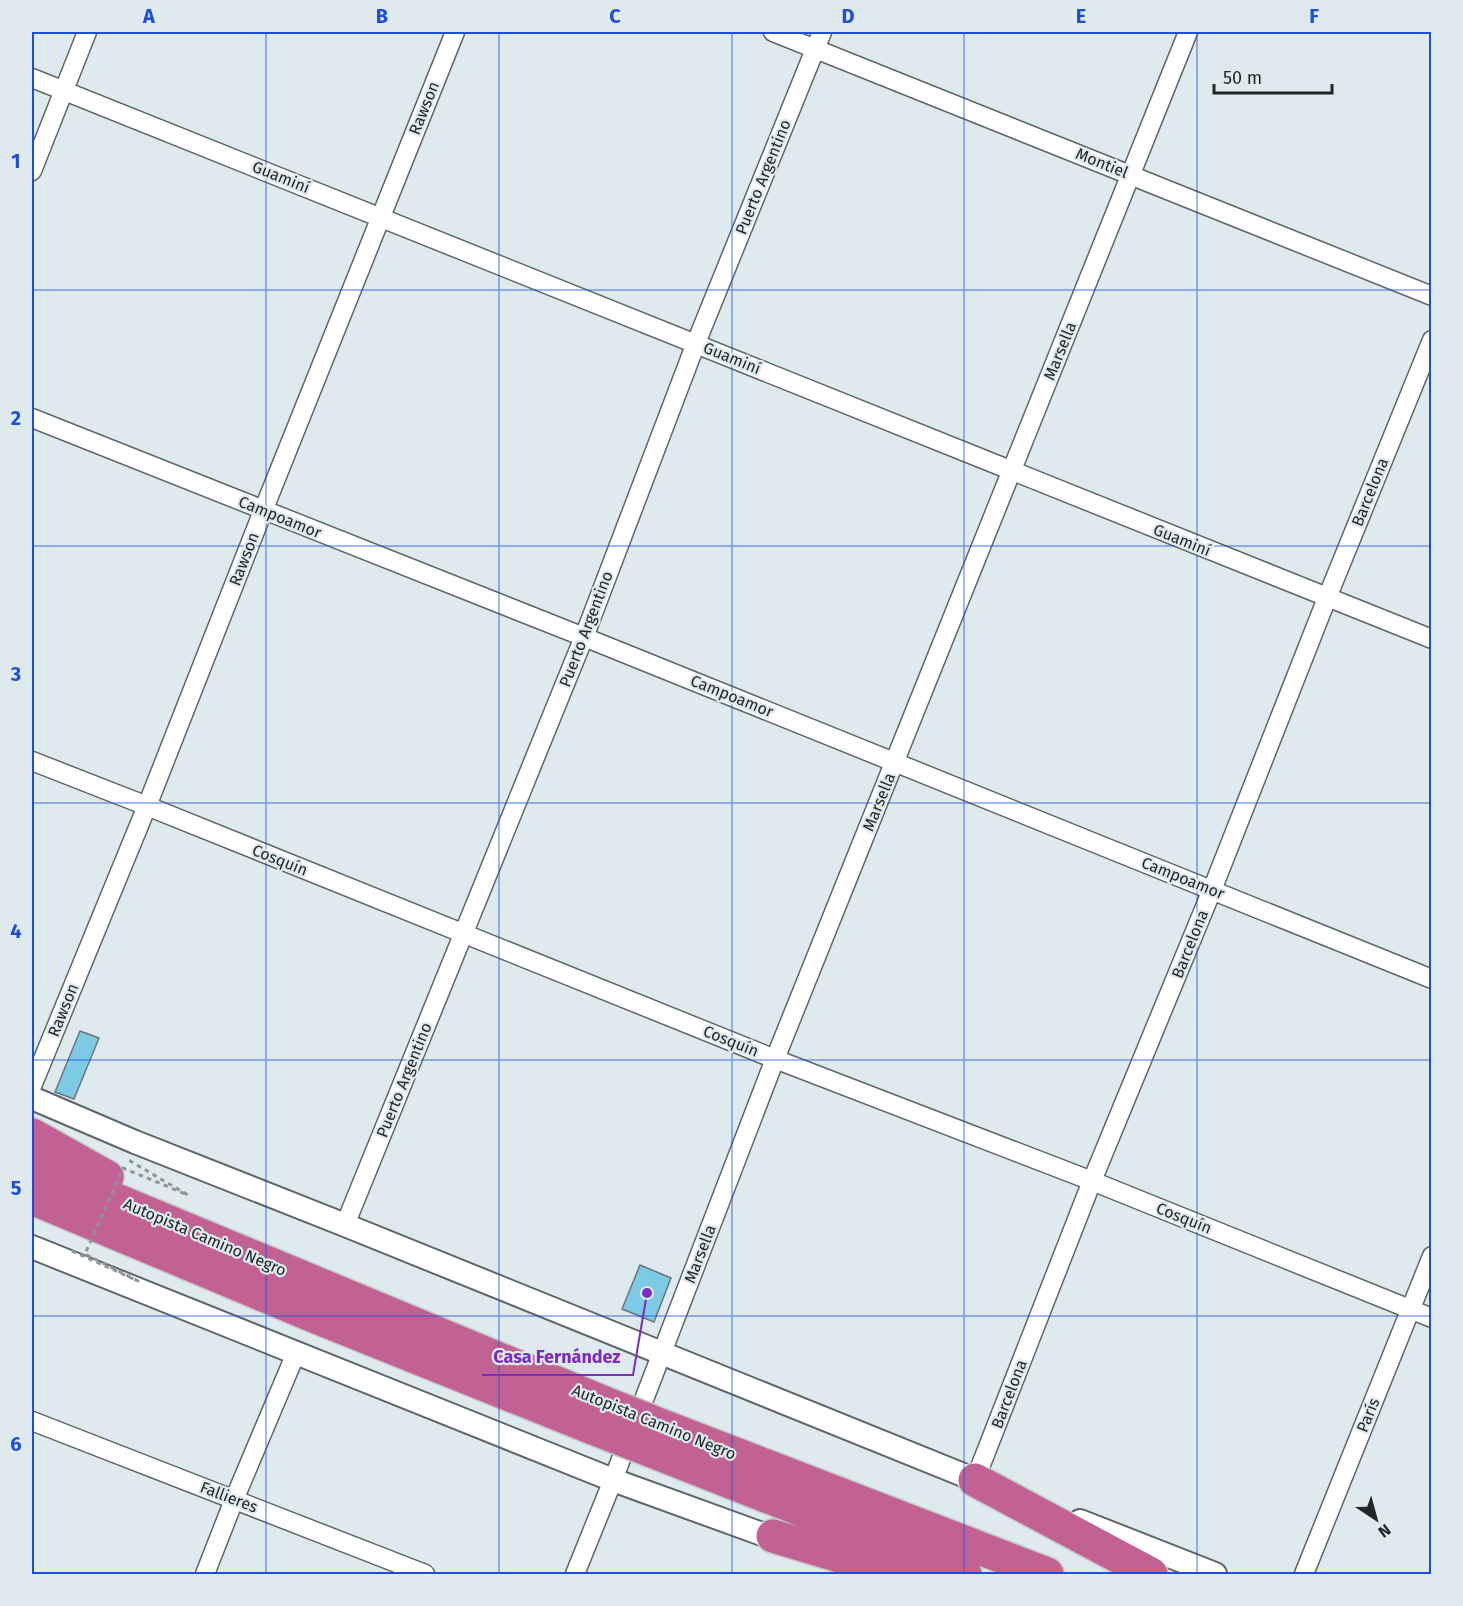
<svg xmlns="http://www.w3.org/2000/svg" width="1463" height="1606" font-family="'Fira Sans',sans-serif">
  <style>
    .building { fill: #7ccae5; stroke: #6b7579; stroke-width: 1.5 }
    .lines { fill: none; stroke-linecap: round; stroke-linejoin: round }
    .minor-casing { stroke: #5d676a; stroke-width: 21 }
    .tertiary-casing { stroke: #5d676a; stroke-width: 26 }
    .motorway-casing { stroke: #c6c7c7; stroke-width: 36 }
    .minor { stroke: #fff; stroke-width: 18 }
    .tertiary { stroke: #fff; stroke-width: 22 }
    .motorway { stroke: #c26194; stroke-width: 33 }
    .motorway-bridge-casing { stroke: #c6c7c7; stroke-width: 36; stroke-linecap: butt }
    .path-bridge { stroke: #8d9597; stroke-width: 3; stroke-dasharray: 4.5 4.5; stroke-linecap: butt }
    .motorway-bridge { stroke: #c26194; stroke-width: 33 }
    .grid { fill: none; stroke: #1d4ed8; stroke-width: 1.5; stroke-opacity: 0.55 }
    .labels { text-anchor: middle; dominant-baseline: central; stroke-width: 4.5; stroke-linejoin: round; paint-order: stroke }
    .street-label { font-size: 16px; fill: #222627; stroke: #dfeaee }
    .leader { fill: none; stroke: #7b2cbf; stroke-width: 2 }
    .callout-dot { fill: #7b2cbf; stroke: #dfeaee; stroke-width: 2 }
    .callout-label { font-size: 18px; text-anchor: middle; font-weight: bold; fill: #7b2cbf; stroke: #dfeaee; stroke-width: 4.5; stroke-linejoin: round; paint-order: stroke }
    .neatline { fill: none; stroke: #1d4ed8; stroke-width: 2 }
    .grid-label { font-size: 20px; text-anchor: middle; font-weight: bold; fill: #1d4ed8 }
  </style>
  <rect width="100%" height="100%" fill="#dfeaee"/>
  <path class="building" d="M80 1031 99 1038 74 1099 55 1092Z
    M640 1265 671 1278 654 1322 622 1309Z"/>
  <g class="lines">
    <g class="minor-casing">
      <path id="minor" d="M773 32 1432 296
        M32 78C500 262 964 455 1432 639
        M32 171 87 32
        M32 418 584 637 1432 979
        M32 761 147 806 775 1059 1092 1181 1432 1318
        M32 1086 147 806 263 511 455 32
        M345 1225 584 637 696 343 822 32
        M32 1421 425 1574
        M975 1480 1092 1181 1212 890 1327 598 1432 340
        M205 1574 234 1500 296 1353
        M575 1574 613 1480 775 1059 1188 32
        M1304 1574 1432 1256"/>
    </g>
    <g class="tertiary-casing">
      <path id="tertiary" d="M32 1098 135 1142 345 1225 988 1485
        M32 1247 613 1480 784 1542
        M1080 1521 1215 1574"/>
    </g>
    <g class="motorway-casing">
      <path id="motorway" d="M32 1135 107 1177
        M32 1165 605 1403
        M32 1198 311 1315 595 1429
        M673 1430 1047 1574
        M659 1454 965 1574
        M975 1480 1151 1574
        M773 1536 899 1574"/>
    </g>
    <use href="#minor" class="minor"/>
    <use href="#tertiary" class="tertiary"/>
    <use href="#motorway" class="motorway"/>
    <g class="motorway-bridge-casing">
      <path id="motorway-bridge" d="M605 1403 673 1430
        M595 1429 659 1454"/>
    </g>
    <path class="path-bridge" d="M72 1251 138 1281 85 1254 123 1168 188 1195 127 1159"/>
    <use href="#motorway-bridge" class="motorway-bridge"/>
  </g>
  <path class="grid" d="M266 32V1574M499 32V1574M732 32V1574M964 32V1574M1197 32V1574M32 290H1432M32 546H1432M32 803H1432M32 1060H1432M32 1316H1432"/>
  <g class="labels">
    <g class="street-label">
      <text transform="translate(424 108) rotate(-68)">Rawson</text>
      <text transform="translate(1102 163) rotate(22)">Montiel</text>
      <text transform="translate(281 177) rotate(22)">Guaminí</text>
      <text transform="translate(763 177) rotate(-68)">Puerto Argentino</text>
      <text transform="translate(1060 351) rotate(-68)">Marsella</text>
      <text transform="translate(732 358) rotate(22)">Guaminí</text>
      <text transform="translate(1370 492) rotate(-68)">Barcelona</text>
      <text transform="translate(280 517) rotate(22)">Campoamor</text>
      <text transform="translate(1182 540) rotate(22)">Guaminí</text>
      <text transform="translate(244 559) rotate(-69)">Rawson</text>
      <text transform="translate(586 629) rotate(-69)">Puerto Argentino</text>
      <text transform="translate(732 696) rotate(22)">Campoamor</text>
      <text transform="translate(879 802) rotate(-68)">Marsella</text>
      <text transform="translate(280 860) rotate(22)">Cosquín</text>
      <text transform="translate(1183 878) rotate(22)">Campoamor</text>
      <text transform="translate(1190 944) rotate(-68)">Barcelona</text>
      <text transform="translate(63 1010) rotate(-68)">Rawson</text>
      <text transform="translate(731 1041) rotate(22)">Cosquín</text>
      <text transform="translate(404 1080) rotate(-68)">Puerto Argentino</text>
      <text transform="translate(1184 1218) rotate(22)">Cosquín</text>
      <text transform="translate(205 1237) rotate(23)">Autopista Camino Negro</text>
      <text transform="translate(700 1254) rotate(-69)">Marsella</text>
      <text transform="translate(1009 1394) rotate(-69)">Barcelona</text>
      <text transform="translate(1368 1415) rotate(-68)">París</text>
      <text transform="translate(654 1422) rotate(22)">Autopista Camino Negro</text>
      <text transform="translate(229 1497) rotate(21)">Fallieres</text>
    </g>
  </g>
  <path class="leader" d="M647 1293L633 1375H482"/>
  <circle class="callout-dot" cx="647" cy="1293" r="6"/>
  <g class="callout-label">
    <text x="557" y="1363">Casa Fernández</text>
  </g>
  <rect width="1463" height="1606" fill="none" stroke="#dfeaee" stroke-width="66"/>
  <g transform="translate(1376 1519) rotate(144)" stroke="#dfeaee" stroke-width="4.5" paint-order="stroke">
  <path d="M0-4.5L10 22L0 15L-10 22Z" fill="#222627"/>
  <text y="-9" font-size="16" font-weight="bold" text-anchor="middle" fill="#222627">N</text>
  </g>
  <path d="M1214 84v9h118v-9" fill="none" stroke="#222627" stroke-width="3"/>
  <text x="1223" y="84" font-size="18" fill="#222627" stroke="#dfeaee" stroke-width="4.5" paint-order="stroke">50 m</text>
  <rect x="33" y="33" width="1397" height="1540" class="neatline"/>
  <g class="grid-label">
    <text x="149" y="23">A</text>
    <text x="382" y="23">B</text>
    <text x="615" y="23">C</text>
    <text x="848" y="23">D</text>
    <text x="1081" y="23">E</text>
    <text x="1314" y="23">F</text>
    <text x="16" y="168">1</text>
    <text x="16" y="425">2</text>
    <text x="16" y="681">3</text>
    <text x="16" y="938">4</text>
    <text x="16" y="1195">5</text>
    <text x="16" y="1451">6</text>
  </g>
</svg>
